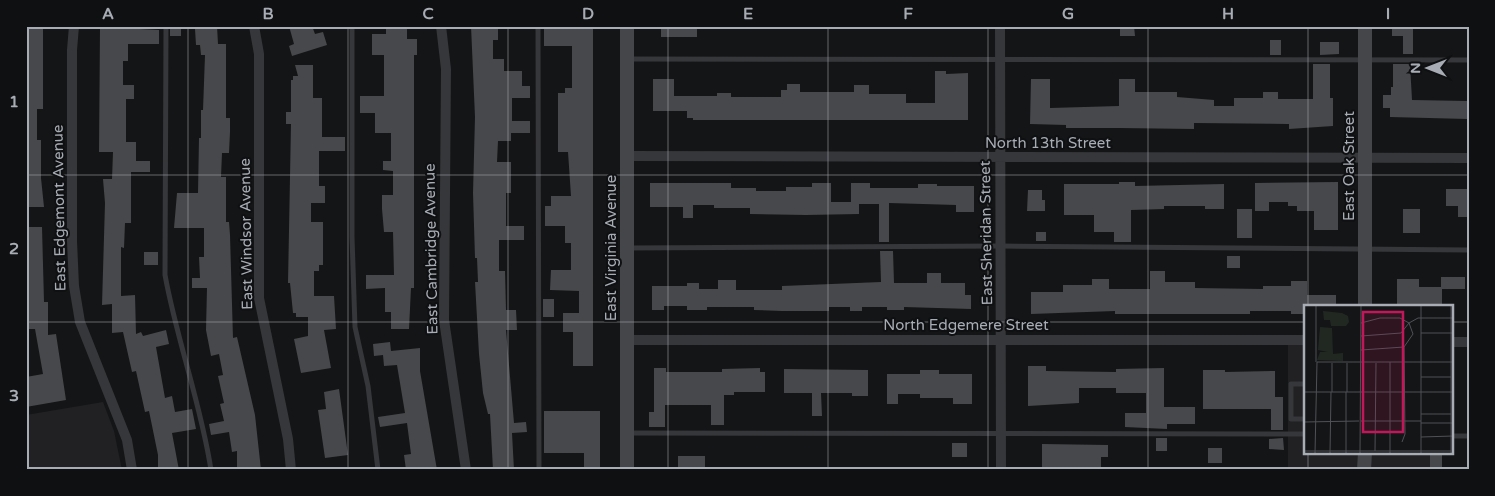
<svg xmlns="http://www.w3.org/2000/svg" width="1495" height="496" font-family="'Varela Round',sans-serif">
  <style>
    .built { fill: #212123 }
    .building { fill: #47484b }
    .lines { fill: none; stroke-linecap: round; stroke-linejoin: round }
    .lane { stroke: #36373a; stroke-width: 5 }
    .street { stroke: #36373a; stroke-width: 10 }
    .secondary { stroke: #44464a; stroke-width: 14 }
    .grid { fill: none; stroke: #a8acb5; stroke-width: 1; stroke-opacity: 0.55 }
    .labels { text-anchor: middle; dominant-baseline: central; stroke-width: 4; stroke-linejoin: round; paint-order: stroke }
    .street-label { font-size: 15px; fill: #a8acb5; stroke: #0f1011 }
    .inset-road { fill: none; stroke: #4f5156; stroke-width: 1 }
    .view { fill: #c2185b; fill-opacity: 0.15; stroke: #c2185b; stroke-width: 2.5 }
    .inset-edge { fill: none; stroke: #a8acb5; stroke-width: 2.5 }
    .neatline { fill: none; stroke: #a8acb5; stroke-width: 2 }
    .grid-label { font-size: 16px; text-anchor: middle; font-weight: bold; fill: #a8acb5 }
  </style>
  <rect width="100%" height="100%" fill="#141516"/>
  <path class="built" d="M1288 340H1305V452H1430V470H1288Z
    M103 402 114 431 122 470H26V415Z"/>
  <path class="building" d="M170 26H181V36H170Z
    M201 26H217L218 44H226V118H230V132L229 153H222L221 177H226V222H229L230 235 233 338 237 337 255 415 261 470H237V451L232 452 229 432 211 435 209 424 224 421 220 404 224 403 218 376 223 375 219 354 211 356 206 330 207 288H192V278H200L199 257H204V228H174L177 193H198L199 138H201V110H203L205 55H201L200 45H196L195 29H201Z
    M289 26H312L315 34 323 32 327 45 292 56 289 46 294 44Z
    M386 26H407V39H417V55H414V288H411L409 329H391V312H385V288L366 289V275H394L393 232H384L382 209V195H393V171L383 170V161H391V133H375V113H360V96H384V55H372V34H386Z
    M471 26H498V40H493V59H504V71H522V86H530V98H512V121H530V133H511V141H498L497 162H511V193H506V226H524V240H499V271H505L506 310H516L517 330H506L514 423 526 422 527 432 512 433 514 470H493L490 414H488L483 393 479 354 475 282H478L477 258H475L473 193 475 117Z
    M593 26V366H573V332H563V313H579V291L550 290 551 270H571V243H565V226H545V206H551V196H571L568 152H558V93H565V88H572V46H544V27Z
    M661 26H697V37H661Z
    M1120 26H1134L1135 36H1120Z
    M1392 26H1413V54H1403V36H1392Z
    M100 27 159 30V44H128V61H123V85H134V99H126V142H136V161H150V172H131V223H125L124 248 121 247V296L135 295 136 334 141 332 143 336 166 330 169 344 156 347 165 398 172 396 175 412 192 409 196 429 172 433 179 470H158V455L149 411 145 412 136 371 132 372 123 332 112 333V304L102 305 105 203 103 179H112L113 152H99Z
    M26 29H43V109H37V140H41V178L44 207H26Z
    M1270 40H1281V55H1270Z
    M1320 42H1339V54L1320 55Z
    M1313 64H1330V98H1333V126L1289 129V124L1194 123V129L1119 128H1066V125L1030 124 1031 79H1050V108L1119 106V79H1135V92H1177V97L1214 100V106H1234V98H1263V92H1278V99H1313Z
    M1393 64H1410L1412 100 1467 101V119L1390 117V108H1383V95H1391V87H1393Z
    M295 65H313V98H322V137H345V151H319V186H325V203H311V222H323V265H319V271H314V296H334L336 329 324 330 331 368 301 373 294 339 308 336V317H296V313H293L290 283H288L291 124H286V112H291V80H293V76H298Z
    M935 71H946V74L968 73V120H693V118H687V111H653V79H674V96H717V93H731V97H781V90H787V84H800V92H854V85H869V94H906V103H935Z
    M1119 182H1135V186L1224 184V209H1205V206H1164V209L1131 210V242H1114V232H1094V215H1064V184H1119Z
    M1338 182V230H1314V211H1297V206H1288V202H1269V211H1255V183Z
    M650 183H731V188H756V191H786V187H812V183H831V202H851V183H870V188H918V184H937V186H974V212H956V205L889 203V242H879V204H859V214L806 215 750 214V208H714V205H693V218H683V207H650Z
    M1446 189H1469L1467 217H1458V206H1446Z
    M1028 190H1042V200H1045V211H1027Z
    M1237 209H1252V238H1237Z
    M1403 209H1420V233H1403Z
    M26 227H42L44 302H48V335L56 334 66 400 26 407V377L43 374 35 329H26Z
    M1036 232H1046V241H1036Z
    M880 251H893L894 283H927V273H941V283H965V295H971V309L904 307V310H887V307H862V311H850V307H829V311H782L754 310V307H707V310H687V306H664V310H652V286H687V283H699V289H718V280H736V290H782V286L881 282Z
    M144 252H158V265H144Z
    M1227 256H1240V268H1227Z
    M1150 271H1165V282H1195V288L1263 289V286H1291V281H1307V295H1336V306H1305V314H1291V311H1250V314H1115V311L1031 314V292H1063V285H1092V279H1109V289H1150Z
    M1441 277H1465V289H1442V306H1397V279H1419V287H1441Z
    M543 299H554V317H543Z
    M390 342 391 351 420 348V371L437 470H406L404 455 411 454 407 423 380 427 378 417 405 413 397 365 384 366 383 355 374 356 373 344Z
    M1028 366H1046V371L1116 372V369L1164 368V407H1195V424H1167V429L1125 427V413H1146V393H1116V388H1079V403L1028 406Z
    M654 368H666V372H722V369L760 368V372H765V392H734V395H724V425H711V405H665V427H649V412H654Z
    M784 369 868 370V396H852V393H821L822 416H812V393H784Z
    M920 370H939V374H972V404H953V398H920V394H898V404H887V374H920Z
    M1203 370H1225V372L1275 371V397H1283V430H1271V409H1203Z
    M339 389 348 455 325 458 318 410 326 409 324 392Z
    M544 411H600V470H584V453H544Z
    M1156 438H1167V451H1156Z
    M1283 438 1284 450 1269 449V439Z
    M952 443H967V457H952Z
    M1042 444 1108 445V457H1101V467L1042 470Z
    M1208 448H1222V463H1208Z
    M1430 452H1442V470H1430Z
    M678 456H705V470H678Z"/>
  <g class="lines">
    <path class="lane" d="M166 26 165 275C177 341 201 404 211 470
      M352 26V237L355 327 368 386 378 470
      M538 26 539 470
      M629 59 1469 60
      M628 248 1001 246 1469 250
      M1305 384H1291V419H1305
      M628 433 1305 434
      M1451 436H1469"/>
    <path class="street" d="M74 26 72 50V241L74 286 80 322 127 440 132 470
      M254 26 259 54V298L288 439 291 470
      M441 26 446 69 444 320 466 470
      M1000 26 1001 470
      M627 156 1469 158
      M627 340H1305
      M1451 342H1469"/>
    <path class="secondary" d="M1365 306V26
      M627 470V26
      M1364 470 1365 452"/>
  </g>
  <path class="grid" d="M188 26V470M348 26V470M508 26V470M668 26V470M828 26V470M988 26V470M1148 26V470M1308 26V306M26 175H1469M26 322H1305M1451 322H1469M1308 452V470"/>
  <g class="labels">
    <g class="street-label">
      <text x="1048" y="143">North 13th Street</text>
      <text transform="translate(1349 166) rotate(-90)">East Oak Street</text>
      <text transform="translate(59 208) rotate(-91)">East Edgemont Avenue</text>
      <text transform="translate(986 233) rotate(-91)">East Sheridan Street</text>
      <text transform="translate(246 234) rotate(-91)">East Windsor Avenue</text>
      <text transform="translate(611 248) rotate(-90)">East Virginia Avenue</text>
      <text transform="translate(431 249) rotate(-91)">East Cambridge Avenue</text>
      <text x="966" y="325">North Edgemere Street</text>
    </g>
  </g>
  <g transform="translate(1304 305)">
    <rect width="149" height="149" fill="#141516"/>
    <path d="M19 6 38 8 44 11 45 17 42 21H27L26 15H20ZM16 22 28 23 29 49 39 48V56L13 55 16 47H24L14 45Z" fill="#212822"/>
    <path class="inset-road" d="M57 18 76 13H96L105 18 114 13H149M117 28H149M57 31 97 28 105 18M57 45 100 42M12 57V0M13 57H149M86 57V148M117 72H147M0 87H149M28 87V58M43 87V58M117 109H147M57 116H117M0 117 55 116M117 118H149M117 132 149 131M98 137 101 129 100 42 109 29 105 18M0 146H147M71 146 72 58M11 148 13 57M26 148 27 87M42 148V87M56 148 57 0M117 148V0M147 148V0"/>
    <path class="view" d="M59 7H99V127H59Z"/>
    <rect width="149" height="149" class="inset-edge"/>
  </g>
  <rect width="1495" height="496" fill="none" stroke="#0f1011" stroke-width="55"/>
  <g transform="translate(1428 68) rotate(270)" stroke="#0f1011" stroke-width="4" paint-order="stroke">
  <path d="M0-4L9 19L0 12L-9 19Z" fill="#a8acb5"/>
  <text y="-8" font-size="14" font-weight="bold" text-anchor="middle" fill="#a8acb5">N</text>
  </g>
  <rect x="28" y="28" width="1440" height="440" class="neatline"/>
  <g class="grid-label">
    <text x="108" y="19">A</text>
    <text x="268" y="19">B</text>
    <text x="428" y="19">C</text>
    <text x="588" y="19">D</text>
    <text x="748" y="19">E</text>
    <text x="908" y="19">F</text>
    <text x="1068" y="19">G</text>
    <text x="1228" y="19">H</text>
    <text x="1388" y="19">I</text>
    <text x="14" y="107">1</text>
    <text x="14" y="254">2</text>
    <text x="14" y="401">3</text>
  </g>
</svg>
